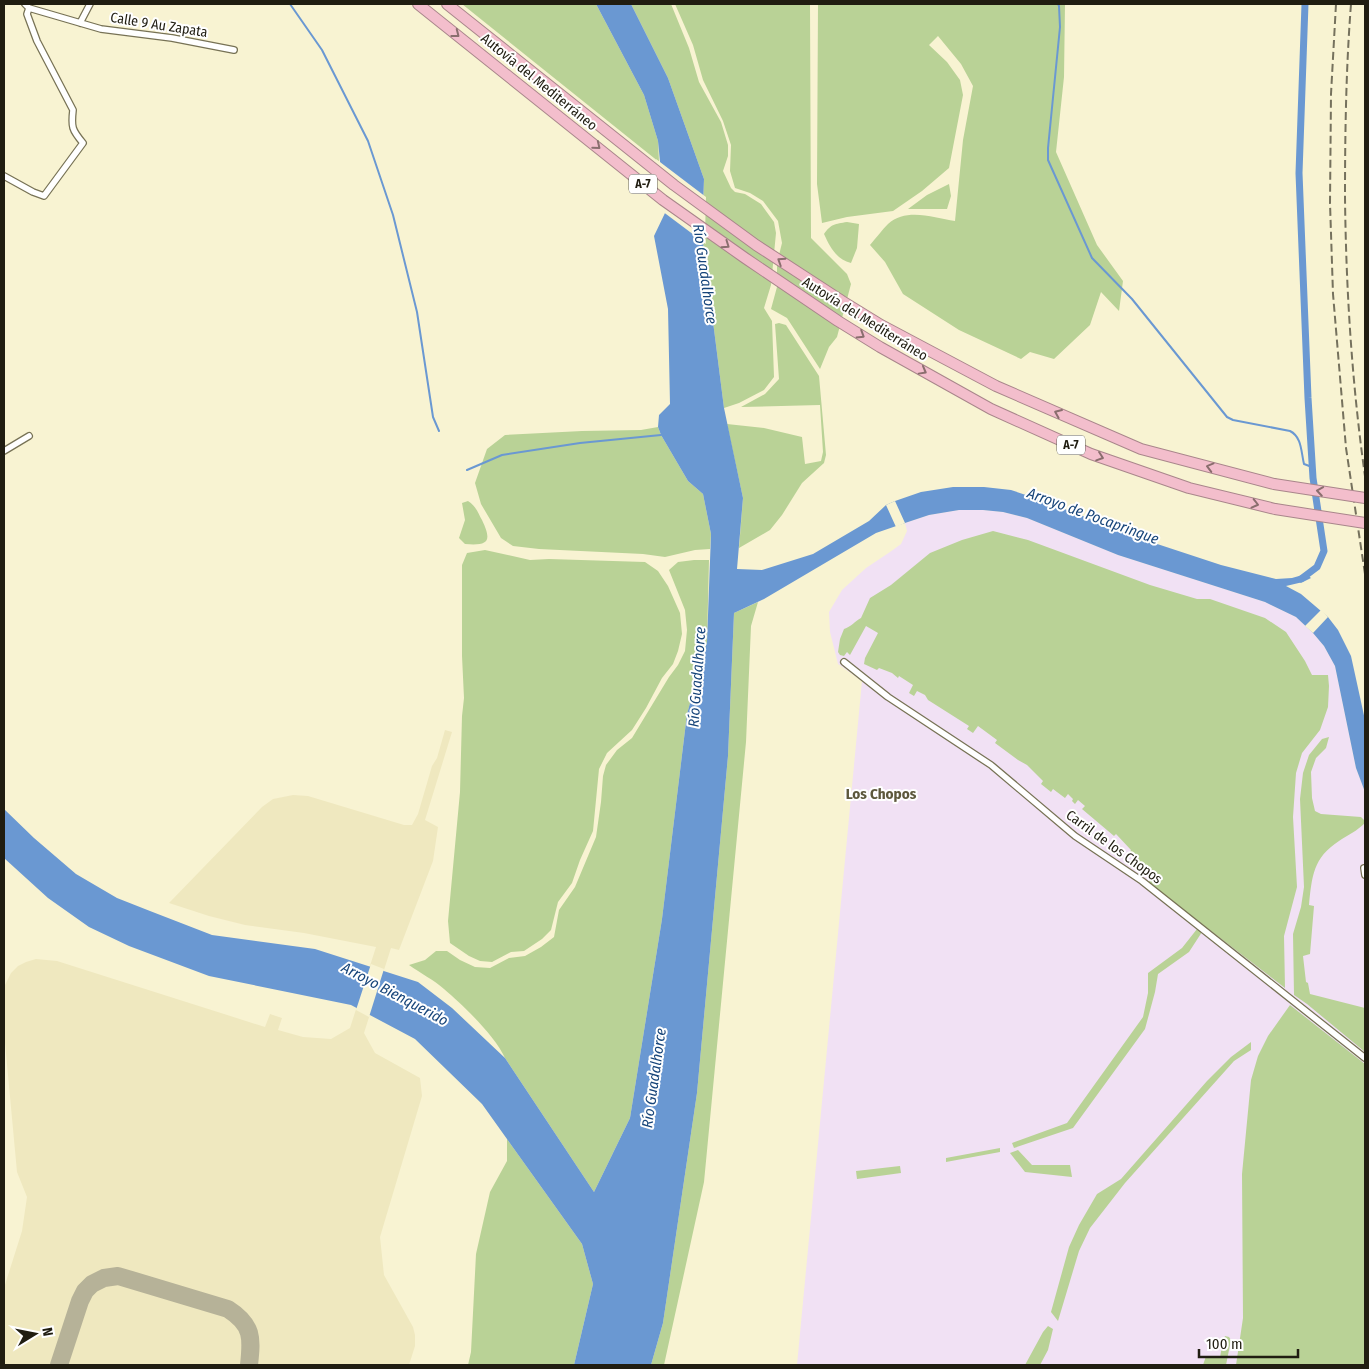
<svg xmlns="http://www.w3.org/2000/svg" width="1369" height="1369" font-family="'Fira Sans Condensed',sans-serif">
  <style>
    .built { fill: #efe8bf }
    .industrial { fill: #f1e1f4 }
    .green { fill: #b9d296 }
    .water { fill: #6a98d2 }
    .pier { fill: #f8f3d2 }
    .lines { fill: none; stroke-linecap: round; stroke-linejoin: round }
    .stream { stroke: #6a98d2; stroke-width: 2 }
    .canal { stroke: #6a98d2; stroke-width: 7 }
    .taxiway { stroke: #b6b298; stroke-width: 18 }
    .street-casing { stroke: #777255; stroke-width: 8 }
    .highway-casing { stroke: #a9868b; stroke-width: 12 }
    .street { stroke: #fff; stroke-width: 5.5 }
    .highway { stroke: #f3becc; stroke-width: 10 }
    .rail { stroke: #75715d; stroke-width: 2; stroke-dasharray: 8 4; stroke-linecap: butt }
    .highway-bridge-casing { stroke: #a9868b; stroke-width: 12; stroke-linecap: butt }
    .highway-bridge { stroke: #f3becc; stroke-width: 10 }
    .oneway { stroke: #8a6e6e }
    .labels { text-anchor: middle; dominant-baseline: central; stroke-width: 4; stroke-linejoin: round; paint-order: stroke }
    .shield { fill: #fff; stroke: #636158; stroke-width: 1 }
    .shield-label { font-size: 12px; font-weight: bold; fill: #201d11 }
    .street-label { font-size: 14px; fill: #201d11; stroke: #fff }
    .water-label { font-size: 15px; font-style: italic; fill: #17457a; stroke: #fff }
    .neighbourhood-label { font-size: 15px; font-weight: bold; fill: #5d583c; stroke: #fff }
  </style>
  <rect width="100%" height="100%" fill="#f8f3d2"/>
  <path class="built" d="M445 730 452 732 425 820 438 827 433 861 399 950 391 948 364 1033 375 1053 420 1078 422 1096 380 1237 384 1275 413 1327 415 1335V1346L409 1365H4V1288L22 1231 27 1197 17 1172 4 1032V987L11 973 18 966 26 962 36 959 57 961 265 1027 270 1014 282 1018 278 1030 303 1037 331 1039 350 1028 376 947 304 933 245 925 209 916 169 903 262 807 273 799 293 795 308 796 404 825H412L418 814 432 766 437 758Z"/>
  <path class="industrial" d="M959 510H983L1003 512 1027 518 1118 555 1265 602 1296 617 1313 633 1324 646 1335 666 1356 768 1365 792V1365H797L862 681 838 664 830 632 829 612 842 590 866 568 890 552 901 544 907 531 905 523 929 515Z"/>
  <path class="green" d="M462 4H596L644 95 658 141 659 162Z
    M631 4H671L689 48 699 82 721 122 728 145V156L723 171 731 188 735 192 745 194 761 204 774 222 776 233 771 285 764 308 772 321 774 377 764 390 739 403 724 408 702 235 704 179 668 78Z
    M675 4H810L811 238 847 274 851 284 837 337 829 347 820 369 787 318 771 309 777 287V263L782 243 778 221 763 201 750 193 735 188 730 171 731 145 723 121 703 80 693 45Z
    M818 4H1065L1064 77 1056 152 1097 245 1123 281 1119 311 1101 292 1090 325 1054 359 1030 352 1021 359 959 330 903 294 885 262 870 245C876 238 882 230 888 224 907 207 934 218 955 221L963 140 973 86 961 64 938 36 929 45 947 62 960 80 963 95 949 168 922 191 893 211 847 217 822 223 817 184Z
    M949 184 951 196 947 209H908L927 195Z
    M847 222 859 224 857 248 851 263C836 259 830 247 824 234 831 224 835 224 847 222Z
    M779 323 786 325 819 376 826 455 824 463 802 483 782 515 770 530 739 548 743 498 727 424 764 428 802 437 805 464 821 461 823 452 820 405 741 407 765 394 779 379 775 324Z
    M658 427 661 435 688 481 703 494 711 534 710 549 695 550 665 557 643 554 539 549 513 546 501 538 481 504 475 483 487 449 505 435 582 431 641 430Z
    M468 501C476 506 478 513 482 520 492 541 489 546 465 544L459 538 465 520 462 503Z
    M993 531 1028 540 1150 585 1197 599H1210L1265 618 1286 632 1305 661 1312 675H1328L1329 686 1328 707 1320 730 1302 753 1296 773 1293 817 1297 887 1284 936 1285 988 1149 883V873L1146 868 1143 866 1130 852 1131 850 1116 834 1114 836 1082 809 1085 806 1078 800 1075 804 1072 801 1073 799 1068 794 1065 798 1053 789 1051 792 1041 784 1043 781 1027 765 1018 760 995 743 997 740 978 726 973 733 967 729 969 726 928 700 925 695 917 691 914 696 909 693 913 685 899 676 898 678 892 673 879 668 877 670 864 664 865 658 878 633 866 626 850 655 847 652 844 656 840 655 838 652 840 639 844 629C851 627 855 621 861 618L870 598 891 585 930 553 962 540Z
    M485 550 530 560 549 559 645 562 658 571 668 586 680 613 682 634 678 651 673 664 662 678 646 708 632 730 607 753 599 769 593 831 580 860 572 883 558 902 551 930 542 939 524 951 511 952 492 962 480 961 469 956 450 943 448 921 460 792 462 716 464 698 462 656V565L467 553Z
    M694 560H709L707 642 687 714 662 919 630 1118 594 1192 505 1058C495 1036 463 1005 444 989 434 980 420 973 409 965L425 960 436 951H447L460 960 475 967 490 968 509 958 525 956 541 947 554 937 559 910 575 887 596 837 601 802 603 776 606 765 617 750 632 738 669 677 678 665 685 651 687 630 685 610 669 570 678 562Z
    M758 602 751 626 746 742 704 1182 664 1365H651L663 1323 697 1093 728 756 734 613Z
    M1329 737 1326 748 1316 758 1311 772 1312 798 1315 811 1321 814 1361 817 1365 821V823C1357 831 1348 835 1339 841 1313 858 1312 876 1309 905L1314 906 1310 954 1303 956 1306 982 1308 983 1310 994 1365 1008V1052L1307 1004 1294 995 1293 934 1301 907 1304 887 1300 799 1303 773 1309 755 1322 739Z
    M1197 929 1202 932 1189 952 1158 974 1155 992 1145 1029 1073 1128 1014 1148 1012 1143 1067 1123 1143 1017 1148 993V973L1182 948Z
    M1290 1005 1365 1064V1365H1236L1243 1318 1242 1174 1251 1080 1258 1056 1268 1036Z
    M1251 1042V1050L1234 1061 1125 1183 1090 1228 1079 1251 1058 1321 1051 1312 1069 1247 1079 1225 1097 1194 1121 1179 1207 1081 1231 1057Z
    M507 1139 582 1244 593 1284 574 1365H468L471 1352 476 1254 490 1192 507 1161Z
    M1000 1148V1152L946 1162V1158Z
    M1018 1150 1032 1165H1070L1072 1177 1025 1172 1010 1153Z
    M900 1166 901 1173 857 1179 856 1171Z
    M1048 1326 1053 1329 1048 1350 1040 1365H1025L1043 1332Z
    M1225 1336 1229 1337 1231 1340 1226 1365H1203L1206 1356 1220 1358 1222 1345Z"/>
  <path class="water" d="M596 4H631L668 78 704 179 702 235 724 408 743 498 737 569 762 570 813 554 869 521 886 505 895 501 921 492 953 487H984L1011 490 1044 501 1139 538 1221 565 1276 579 1292 578 1306 574 1311 578 1303 582 1286 586 1301 594 1328 617 1338 630 1351 656 1365 720V792L1356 768 1335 666 1324 646 1313 633 1296 617 1265 602 1118 555 1027 518 1003 512 983 510H959L929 515 905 523 876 533 764 599 734 613 728 756 697 1093 663 1323 651 1365H574L593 1284 582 1244 482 1104 415 1039 351 1005 209 976 129 946 89 927 48 898 4 858V809L34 838 76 874 117 898 150 911 212 935 315 949 418 982 452 1008 505 1058 594 1192 630 1118 662 919 687 714 707 642 711 534 703 494 688 481 661 435 658 427 659 415 670 404 668 309 654 236 665 213 658 141 644 95Z"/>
  <path class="pier" d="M656 159 706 197 705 234 706 244 662 211Z
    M895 501 905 523 896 527 886 505Z
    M1321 610 1328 617 1313 633 1305 626Z
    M371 964 384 969 369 1017 356 1010Z"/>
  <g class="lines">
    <path class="stream" d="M290 4 322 50 368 141 393 215 417 312 433 417 439 431
      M1058 4 1059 6 1060 27 1048 148V160L1092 258 1132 299 1227 417 1233 420 1290 431C1302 437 1301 452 1304 464L1312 467
      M467 470 502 455 580 443 661 435"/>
    <path class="canal" d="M1301 579 1317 567 1324 551 1313 478 1308 398 1299 173 1305 4"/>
    <path class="taxiway" d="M59 1365 80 1301 85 1291 92 1284 104 1278 118 1276 228 1309C253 1325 252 1338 249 1365"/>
    <g class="street-casing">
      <path id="street" d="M25 4 29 8 101 29 172 38 234 50
        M80 23 90 4
        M4 176 33 192 44 196 83 143C72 130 71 127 73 110L37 41 27 14 29 8
        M4 451 29 436
        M844 662 888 697 991 765 1075 836 1142 881 1365 1058
        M1364 868 1365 875"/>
    </g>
    <g class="highway-casing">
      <path id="highway" d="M418 4 663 200 745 258 838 321 880 347 991 409 1091 454 1189 488 1275 509
        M447 4 674 185 756 245 842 301 881 325 996 386 1141 449 1274 484"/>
    </g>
    <use href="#street" class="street"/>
    <use href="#highway" class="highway"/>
    <path class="rail" d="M1336 4 1331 94 1330 203 1333 294 1346 448 1365 574
      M1351 4C1346 68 1345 133 1345 197 1346 290 1352 384 1365 476"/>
    <g class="highway-bridge-casing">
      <path id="highway-bridge" d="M1274 484 1365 498
        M1275 509 1365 523"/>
    </g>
    <use href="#highway-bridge" class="highway-bridge"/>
  </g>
  <defs><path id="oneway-chevron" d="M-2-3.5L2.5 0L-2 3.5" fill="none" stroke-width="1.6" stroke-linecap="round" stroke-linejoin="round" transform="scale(1.25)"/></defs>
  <g class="oneway">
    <use href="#oneway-chevron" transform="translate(456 34) rotate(38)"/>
    <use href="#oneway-chevron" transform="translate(597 146) rotate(39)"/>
    <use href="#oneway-chevron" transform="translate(726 245) rotate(35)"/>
    <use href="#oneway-chevron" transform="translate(781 261) rotate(-147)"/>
    <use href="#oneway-chevron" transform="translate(861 335) rotate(32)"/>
    <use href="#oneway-chevron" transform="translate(923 371) rotate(29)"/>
    <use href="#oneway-chevron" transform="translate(1058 413) rotate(-157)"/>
    <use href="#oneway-chevron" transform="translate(1100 457) rotate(19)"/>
    <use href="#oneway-chevron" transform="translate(1210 467) rotate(-165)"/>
    <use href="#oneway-chevron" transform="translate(1320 491) rotate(-171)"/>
    <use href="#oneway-chevron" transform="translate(1255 504) rotate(14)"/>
  </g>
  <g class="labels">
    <g class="shield">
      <rect x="629" y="174.5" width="28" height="19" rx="4"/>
      <rect x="1057" y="435.5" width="28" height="19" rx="4"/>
    </g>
    <g class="shield-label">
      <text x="643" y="184">A-7</text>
      <text x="1071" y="445">A-7</text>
    </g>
    <g class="street-label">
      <text transform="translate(159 25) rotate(9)">Calle 9 Au Zapata</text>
      <text transform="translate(539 82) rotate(39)">Autovía del Mediterráneo</text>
      <text transform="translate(865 319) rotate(32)">Autovía del Mediterráneo</text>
      <text transform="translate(1114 847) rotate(36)">Carril de los Chopos</text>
    </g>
    <g class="water-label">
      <text transform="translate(705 274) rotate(82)">Río Guadalhorce</text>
      <text transform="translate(1093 516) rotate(20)">Arroyo de Pocapringue</text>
      <text transform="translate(697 677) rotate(-86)">Río Guadalhorce</text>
      <text transform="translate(395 994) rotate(28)">Arroyo Bienquerido</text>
      <text transform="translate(654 1078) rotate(-82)">Río Guadalhorce</text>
    </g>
    <g class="neighbourhood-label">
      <text x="881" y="794">Los Chopos</text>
    </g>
  </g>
  <rect width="1369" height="1369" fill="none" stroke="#201d11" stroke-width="10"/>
  <g transform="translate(35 1334) rotate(80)" stroke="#ffffff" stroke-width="4" paint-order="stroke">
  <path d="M0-4L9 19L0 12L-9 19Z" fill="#201d11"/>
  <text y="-8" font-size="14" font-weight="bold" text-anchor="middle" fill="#201d11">N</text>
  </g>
  <path d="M1199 1349v8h99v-8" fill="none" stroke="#201d11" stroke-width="2.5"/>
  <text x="1206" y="1349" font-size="15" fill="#201d11" stroke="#ffffff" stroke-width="4" paint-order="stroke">100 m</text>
</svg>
